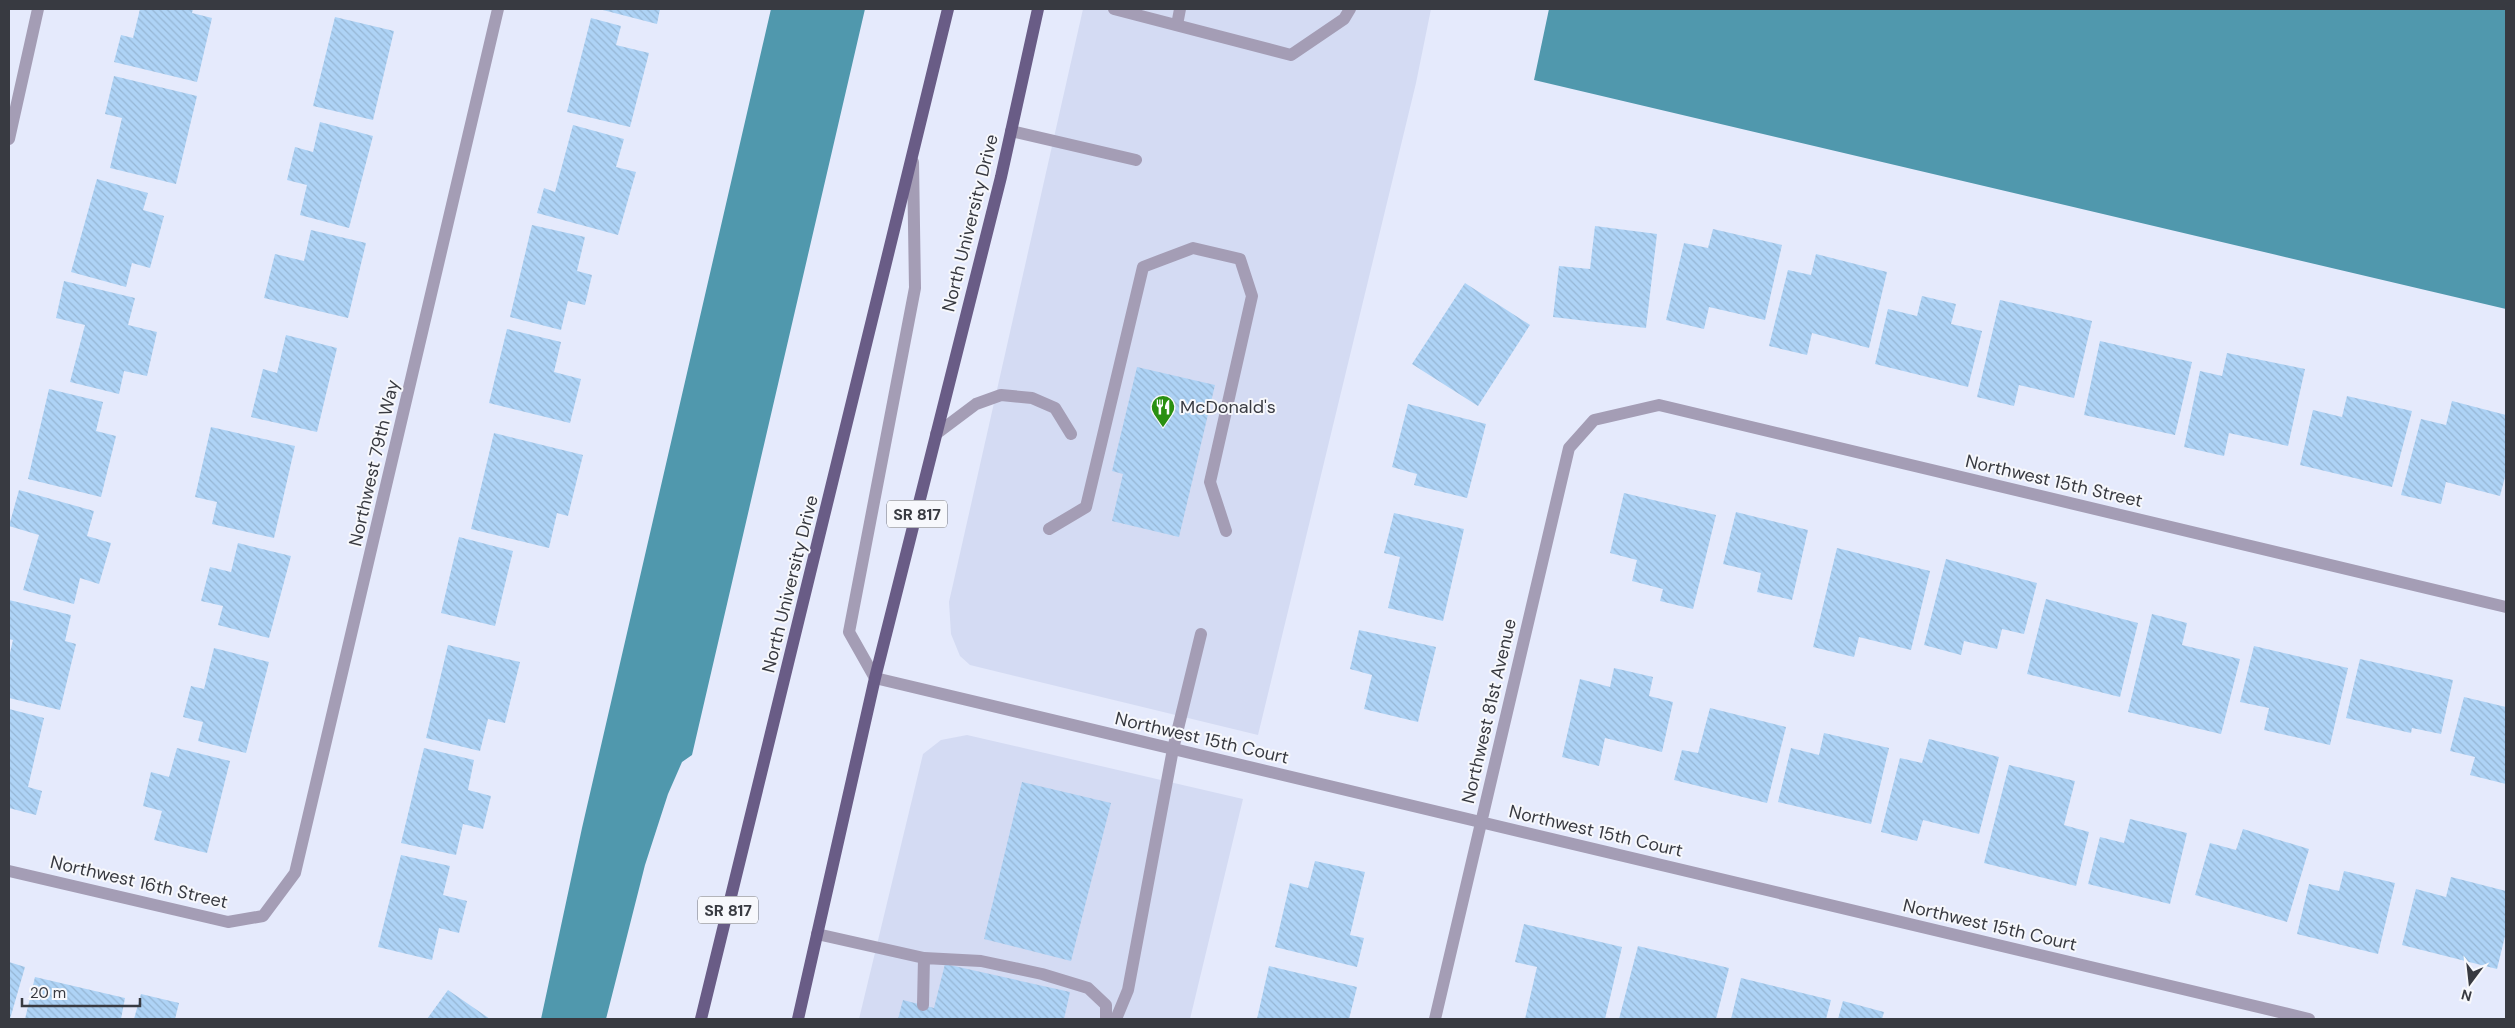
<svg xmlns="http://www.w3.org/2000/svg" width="2515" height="1028" font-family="'DM Sans',sans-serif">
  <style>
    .built { fill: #d4dbf3 }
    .water { fill: #5098ad }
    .building { fill: url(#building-back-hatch) }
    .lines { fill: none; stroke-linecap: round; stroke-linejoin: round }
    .lane { stroke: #a49db5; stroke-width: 12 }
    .street { stroke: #a49db5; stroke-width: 12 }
    .primary { stroke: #695c86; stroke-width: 12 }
    .labels { text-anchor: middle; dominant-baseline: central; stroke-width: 4; stroke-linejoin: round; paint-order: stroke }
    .shield { fill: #f7f8fc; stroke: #717379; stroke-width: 1 }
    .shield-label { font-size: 16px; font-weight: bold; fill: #383a41 }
    .street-label { font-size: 18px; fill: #383a41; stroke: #f7f8fc }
    .poi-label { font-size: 18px; fill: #383a41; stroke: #f7f8fc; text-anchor: start }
  </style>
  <defs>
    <pattern id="building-back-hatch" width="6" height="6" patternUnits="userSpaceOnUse" patternTransform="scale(1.25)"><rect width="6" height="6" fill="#aed3f6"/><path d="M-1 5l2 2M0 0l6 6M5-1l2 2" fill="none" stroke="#96b6d4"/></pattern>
  </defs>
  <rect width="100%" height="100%" fill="#e5eafc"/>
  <path class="built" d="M1083 9H1431L1416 83 1258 735 970 665 960 656 951 634 949 602Z
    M967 735 1243 799 1190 1019H859L923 754 941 740Z"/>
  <path class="water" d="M771 9H865L692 755 682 762 668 794 645 865 606 1019H541L582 828Z
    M1549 9H2506V309L1534 80Z"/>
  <path class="building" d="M140 9H193L192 13 212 18 197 82 114 62 121 35 133 38Z
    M599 9H660L657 24Z
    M335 17 394 31 373 120 313 106Z
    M591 18 621 26 616 45 649 53 630 127 567 112Z
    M114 76 197 96 176 184 110 168 122 118 105 114Z
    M320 122 373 136 349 228 300 215 307 185 287 180 295 147 313 152Z
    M573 125 624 139 616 167 636 172 618 235 537 213 544 188 555 192Z
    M97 179 148 193 143 210 164 216 150 268 132 263 126 287 71 272Z
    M532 225 585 237 577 271 592 275 585 305 568 301 561 330 510 317Z
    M1595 226 1657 234 1646 328 1553 317 1559 266 1590 269Z
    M1713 229 1782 245 1765 320 1709 307 1704 329 1666 320 1684 243 1708 248Z
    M311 230 366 243 348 318 264 298 275 254 304 261Z
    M1816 254 1887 272 1869 348 1812 333 1807 355 1769 346 1788 270 1811 275Z
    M64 281 135 298 128 325 157 332 147 376 124 371 119 394 70 382 85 325 56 318Z
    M1465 283 1530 325 1478 406 1412 364Z
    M1922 296 1956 304 1951 324 1982 331 1968 387 1875 364 1888 309 1917 316Z
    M2000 300 2092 321 2074 398 2019 385 2014 406 1977 397Z
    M507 329 561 342 554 372 581 379 570 423 489 403Z
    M286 335 337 348 317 432 251 417 263 369 277 373Z
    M2100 341 2192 362 2175 435 2084 415Z
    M2227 353 2305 369 2288 446 2229 433 2224 456 2184 447 2200 371 2222 376Z
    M1137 367 1215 385 1179 537 1112 521 1123 474 1112 471Z
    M49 389 103 402 96 431 116 436 101 497 28 479Z
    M2347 396 2412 411 2392 487 2300 465 2313 410 2342 417Z
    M2452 401 2506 415V473L2500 496 2446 482 2441 504 2401 495 2421 419 2446 425Z
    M1408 404 1486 424 1467 498 1414 485 1417 474 1392 467Z
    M211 427 295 446 274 538 212 524 217 502 195 497Z
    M494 433 583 455 568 516 557 513 549 548 471 529Z
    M19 490 94 511 87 536 111 543 99 584 80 578 74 604 23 590 39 535 9 526Z
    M1624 493 1716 515 1693 609 1660 601 1663 589 1632 581 1637 560 1610 553Z
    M1736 512 1808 530 1792 600 1757 592 1761 573 1723 564Z
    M1394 513 1464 529 1443 621 1388 608 1400 557 1384 553Z
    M459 537 513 551 495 626 441 613Z
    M238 543 291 556 269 638 218 625 223 606 201 601 210 567 231 572Z
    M1837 548 1930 571 1911 650 1859 637 1854 657 1813 647Z
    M1946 559 2037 583 2024 634 2002 629 1997 649 1964 641 1961 655 1924 645Z
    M2046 599 2138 623 2120 697 2027 674Z
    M9 600 71 615 65 641 76 644 60 710 9 698V657L13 640 9 639Z
    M2152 614 2187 623 2182 645 2240 659 2221 734 2128 712Z
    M1359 630 1436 647 1418 722 1364 709 1372 675 1350 669Z
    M448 645 520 662 505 723 488 719 480 751 426 738Z
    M2254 646 2348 668 2330 745 2264 730 2269 708 2240 702Z
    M214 648 269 662 246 753 198 741 203 722 183 717 191 686 204 689Z
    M2360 659 2453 680 2441 734 2412 728 2411 733 2346 718Z
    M1614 668 1653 677 1649 696 1673 702 1662 752 1605 738 1599 766 1562 757 1580 679 1610 687Z
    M2464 697 2506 707V784L2470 775 2475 757 2450 751Z
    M1710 708 1786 727 1767 803 1674 780 1682 750 1698 753Z
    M9 709 44 718 28 787 42 791 36 815 9 808Z
    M1824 733 1889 748 1871 824 1778 802 1791 748 1819 755Z
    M1929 739 1999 757 1979 834 1923 820 1917 841 1881 832 1900 758 1922 763Z
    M177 748 230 761 207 853 154 840 162 811 143 806 151 772 169 777Z
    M424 748 474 760 468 790 491 796 483 829 463 824 456 855 401 843Z
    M2009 765 2075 781 2064 825 2089 832 2076 886 1984 863Z
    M1022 782 1111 803 1071 961 984 939Z
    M2130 819 2187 833 2170 904 2088 884 2100 837 2124 843Z
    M2243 829 2309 849 2287 922 2195 895 2210 843 2236 850Z
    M401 855 450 866 443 895 467 901 459 933 439 928 432 960 378 947Z
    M1315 861 1365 872 1350 935 1364 938 1357 967 1275 947 1290 883 1308 888Z
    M2344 871 2395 883 2378 954 2297 934 2309 884 2339 891Z
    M2451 877 2506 891V932L2497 969 2402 945 2416 889 2446 897Z
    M1524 924 1622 947 1605 1019H1525L1537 967 1515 962Z
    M1638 946 1729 968 1716 1019H1619Z
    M9 962 25 967 10 1019H9Z
    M945 964 1070 992 1064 1019H898L903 1000 934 1008Z
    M1269 966 1357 987 1349 1019H1257Z
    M35 977 125 998 121 1019H25Z
    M1741 978 1831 1000 1826 1019H1731Z
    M448 990 490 1019H427Z
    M141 994 179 1003 175 1019H134Z
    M1843 1001 1884 1012 1882 1019H1838Z"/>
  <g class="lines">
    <path class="lane" d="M1114 9 1291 55 1344 19 1350 9
      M1177 25 1180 9
      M1011 131 1136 160
      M936 434 976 404 1001 395 1032 398 1055 408 1071 434
      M1049 529 1086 507 1143 267 1193 248 1240 259 1252 296 1210 482 1226 531
      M817 934 924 958 981 961 1042 974 1088 988 1106 1005V1019
      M923 1005 924 958
      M1116 1019 1128 990 1173 749 1201 634"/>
    <path class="street" d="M9 139 38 9
      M913 162 915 288 849 632 875 678 2309 1019
      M9 871 228 922 263 916 295 873 498 9
      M1435 1019 1569 448 1594 420 1659 405 2506 607"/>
    <path class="primary" d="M701 1019 948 9
      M798 1019 875 678 1001 177 1038 9"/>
  </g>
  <defs>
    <g id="restaurant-pin" transform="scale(1.25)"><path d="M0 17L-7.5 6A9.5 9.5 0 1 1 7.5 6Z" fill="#2a9011" stroke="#f7f8fc"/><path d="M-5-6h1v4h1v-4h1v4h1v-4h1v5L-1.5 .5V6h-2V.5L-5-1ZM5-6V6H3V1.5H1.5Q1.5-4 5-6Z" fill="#fff"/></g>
  </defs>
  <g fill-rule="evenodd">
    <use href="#restaurant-pin" x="1163" y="407"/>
  </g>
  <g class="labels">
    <g class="shield">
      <rect x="887" y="500.5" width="60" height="27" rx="4"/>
      <rect x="698" y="896.5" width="60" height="27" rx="4"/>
    </g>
    <g class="shield-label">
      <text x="917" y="514">SR 817</text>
      <text x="728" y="910">SR 817</text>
    </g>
    <g class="street-label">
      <text transform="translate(970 223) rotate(-76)">North University Drive</text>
      <text transform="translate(374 463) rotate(-77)">Northwest 79th Way</text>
      <text transform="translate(2054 481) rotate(13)">Northwest 15th Street</text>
      <text transform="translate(790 584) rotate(-76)">North University Drive</text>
      <text transform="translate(1489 711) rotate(-77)">Northwest 81st Avenue</text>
      <text transform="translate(1202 738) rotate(13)">Northwest 15th Court</text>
      <text transform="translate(1596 831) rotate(13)">Northwest 15th Court</text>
      <text transform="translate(139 882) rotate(13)">Northwest 16th Street</text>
      <text transform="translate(1990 925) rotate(13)">Northwest 15th Court</text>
    </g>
    <g class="poi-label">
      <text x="1180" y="407">McDonald's</text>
    </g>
  </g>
  <rect width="2515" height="1028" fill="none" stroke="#383a41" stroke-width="20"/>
  <g transform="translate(2470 983) rotate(195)" stroke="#f7f8fc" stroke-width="4" paint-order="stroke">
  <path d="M0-4L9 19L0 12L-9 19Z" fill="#383a41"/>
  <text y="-8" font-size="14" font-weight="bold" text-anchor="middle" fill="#383a41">N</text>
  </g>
  <path d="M22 998v8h118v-8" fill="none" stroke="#383a41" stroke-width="2.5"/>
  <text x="30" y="998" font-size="15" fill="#383a41" stroke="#f7f8fc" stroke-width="4" paint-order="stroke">20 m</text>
</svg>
